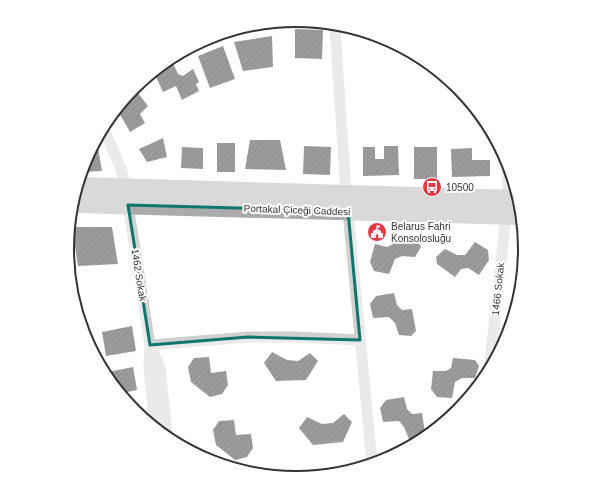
<svg xmlns="http://www.w3.org/2000/svg" width="592" height="498" font-family="Arial,sans-serif">
  <style>
    .building { fill: url(#building-hatch) }
    .lines { fill: none; stroke-linecap: round; stroke-linejoin: round }
    .street { stroke: #d0d0d0; stroke-width: 11 }
    .primary { stroke: #ababab; stroke-width: 18 }
    .marked { fill: none; stroke: #0f766e; stroke-width: 3; stroke-linejoin: round }
    .labels { text-anchor: middle; dominant-baseline: central; stroke-width: 4; stroke-linejoin: round; paint-order: stroke }
    .poi-label { font-size: 10px; fill: #333; stroke: #fff; text-anchor: start }
    .street-label { font-size: 10px; fill: #333; stroke: #fff }
    .rim { fill: none; stroke: #333; stroke-width: 2 }
  </style>
  <defs>
    <pattern id="building-hatch" width="6" height="6" patternUnits="userSpaceOnUse"><rect width="6" height="6" fill="#1a1a1a"/><path d="M-1 1l2-2M0 6l6-6M5 7l2-2" fill="none" stroke="#333"/></pattern>
  </defs>
  <rect width="100%" height="100%" fill="#fff"/>
  <path class="building" d="M295 29 323 30 322 59 295 58Z
    M272 36 273 67 243 71 234 42Z
    M223 46 235 79 210 88 198 56Z
    M172 61 178 74 183 76 193 69 199 82 196 84 199 91 182 100 176 86 163 92 155 75 161 73 160 70Z
    M134 88 148 106 140 114 145 123 130 132 118 111Z
    M163 138 167 157 147 162 139 149Z
    M250 140H280L286 170 245 169Z
    M97 142 102 171 82 172 85 161Z
    M217 143H235V172H217Z
    M304 146 331 147 330 175 303 174Z
    M384 146H398L399 175 363 176V147H375V159H384Z
    M182 147 203 148V169L181 168Z
    M414 147H437V179H414Z
    M472 148V160H490V176L452 177 451 149Z
    M72 227H112L118 264 78 266Z
    M396 235 418 241 421 247 415 257 402 256 395 259 389 274 374 271 370 262 375 244 387 247 393 244Z
    M475 242 488 250 489 260 479 275 468 268 461 269 455 277 437 264 436 257 445 249 457 255H465Z
    M518 264H522L518 282Z
    M394 293 397 305 402 310 412 309 416 331 411 336 399 335 395 323 389 317 373 318 370 304 376 296Z
    M132 326 136 351 106 356 102 332Z
    M272 352 287 360 298 361 310 353 318 361 306 380 276 381 264 363Z
    M209 357 211 373 226 371 228 385 222 394 210 397 191 382 188 367 194 358Z
    M453 358 475 360 479 366 475 378H462L455 382 452 398 437 397 431 389 433 371H446L451 368Z
    M133 367 137 390 122 393 108 372Z
    M404 397 407 409 412 414 422 413 425 433 415 440 409 439 404 427 399 421 383 422 380 408 386 400Z
    M137 402 138 414 134 411 129 403Z
    M344 414 352 422 343 442 313 445 299 428 307 417 322 424 333 423Z
    M234 420 236 435 251 434 253 448 247 457 235 460 216 445 213 430 219 421Z"/>
  <g class="lines">
    <path class="street" d="M335 28 346 194
      M105 131 121 169 126 188
      M508 199V163
      M128 205 150 345 149 370 155 425
      M348 211 372 463
      M150 345 248 337H295L360 340
      M151 347 160 368 167 433
      M490 363 506 216
      M359 465 374 463
      M289 477 318 474"/>
    <path class="primary" d="M79 186 515 199
      M76 204 518 216"/>
  </g>
  <path d="M0 0H592V498H0ZM128 205 348 211 360 340 248 337 150 345Z" fill="#fff" fill-opacity=".55" fill-rule="evenodd"/>
  <path class="marked" d="M128 205 348 211 360 340 248 337 150 345Z"/>
  <defs>
    <g id="bus-disc" transform="scale(1)"><circle r="9.5" fill="#e63946" stroke="#fff"/><path d="M-5-6H5V4H4V6H2V4H-2V6H-4V4H-5ZM-3.5-4V0h7V-4ZM-3.5 1.2v1.5H-2V1.2ZM2 1.2v1.5H3.5V1.2Z" fill="#fff"/></g>
    <g id="civic-disc" transform="scale(1)"><circle r="9.5" fill="#e63946" stroke="#fff"/><path d="M-.6-6.5H3V-4.5H.6V-3L4-1V1h2V6H-6V1h2V-1L-.6-3ZM-1.2 2.5V6h2.4V2.5Z" fill="#fff"/></g>
  </defs>
  <g fill-rule="evenodd">
    <use href="#bus-disc" x="432" y="187"/>
    <use href="#civic-disc" x="377" y="232"/>
  </g>
  <g class="labels">
    <g class="poi-label">
      <text x="446" y="187">10500</text>
      <text x="391" y="226">Belarus Fahri<tspan x="391" dy="12">Konsolosluğu</tspan></text>
    </g>
    <g class="street-label">
      <text transform="translate(297 210) rotate(2)">Portakal Çiceği Caddesi</text>
      <text transform="translate(139 275) rotate(81)">1462 Sokak</text>
      <text transform="translate(498 289) rotate(-84)">1466 Sokak</text>
    </g>
  </g>
  <path d="M0 0H592V498H0ZM74 249a222 222 0 1 1 444 0a222 222 0 1 1-444 0Z" fill="#fff" fill-rule="evenodd"/>
  <path class="rim" d="M74 249a222 222 0 1 1 444 0a222 222 0 1 1-444 0Z"/>
</svg>
